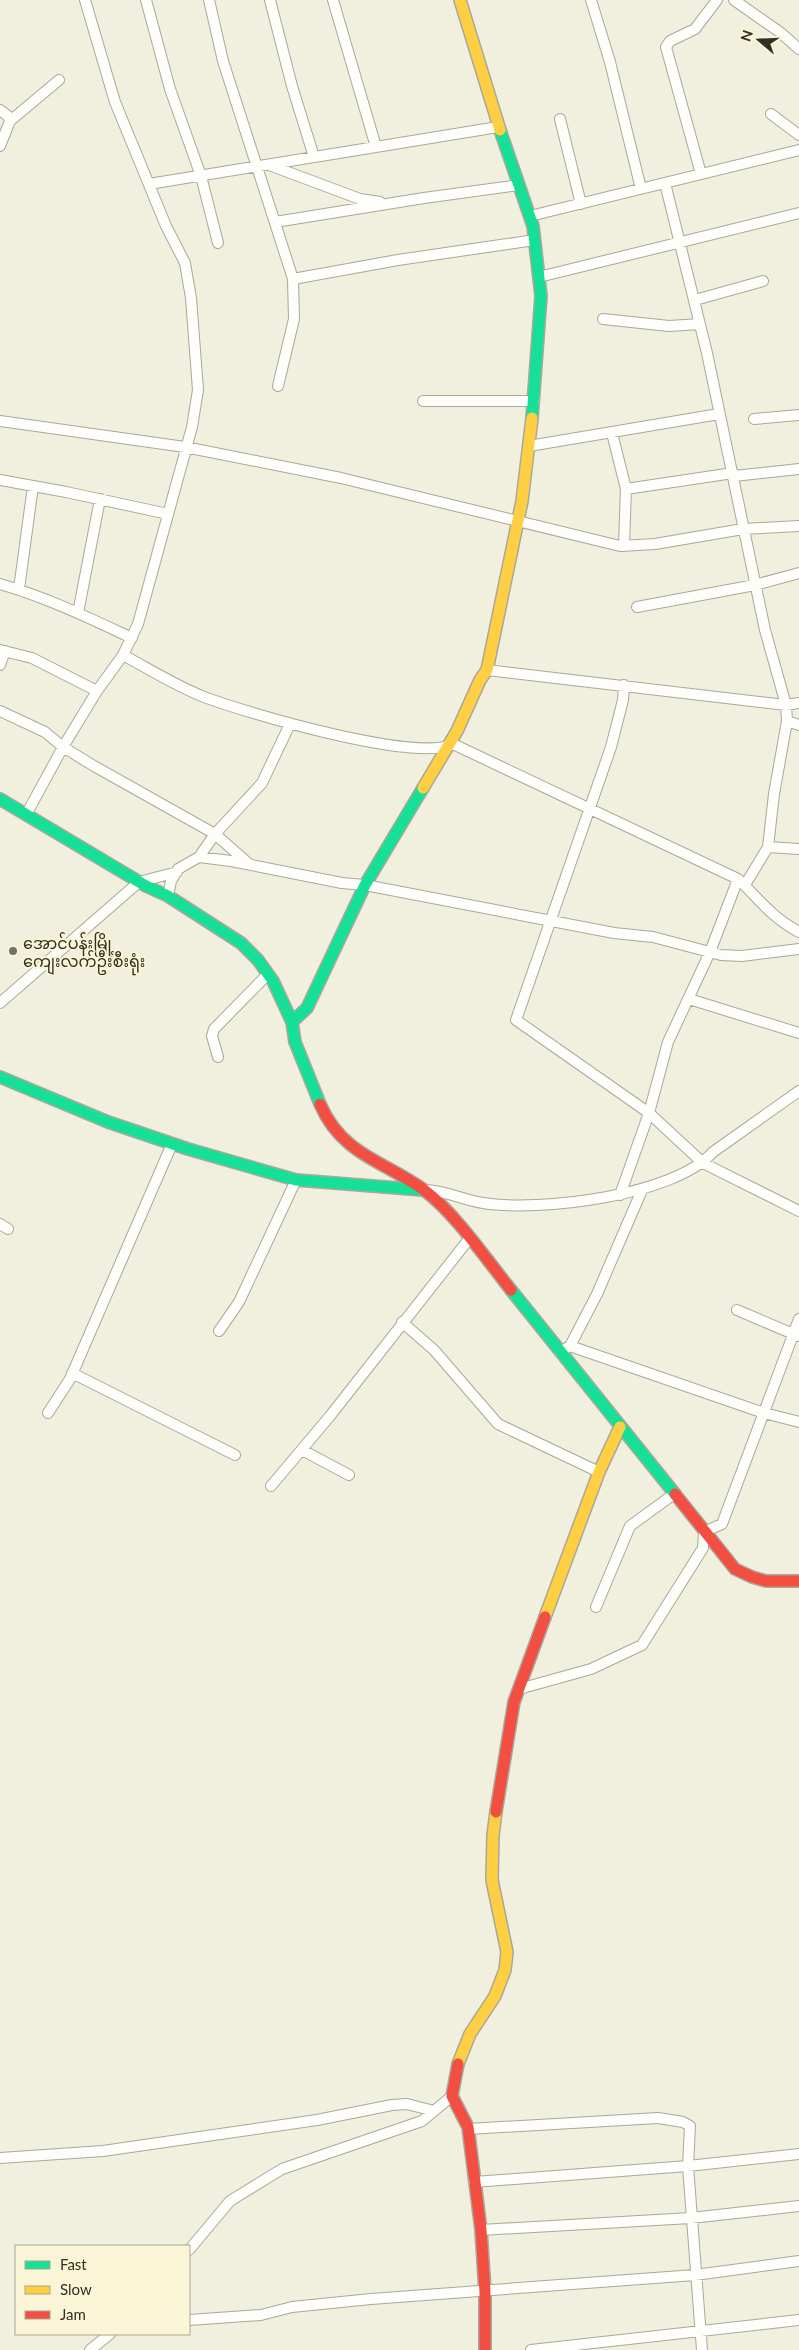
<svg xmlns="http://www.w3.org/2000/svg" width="799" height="2350" font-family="Lato,'Noto Sans Myanmar',sans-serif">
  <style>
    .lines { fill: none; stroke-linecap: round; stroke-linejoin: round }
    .street-casing { stroke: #aaa89a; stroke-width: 12 }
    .fast-casing { stroke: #aaa89a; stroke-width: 14 }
    .slow-casing { stroke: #aaa89a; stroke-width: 14 }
    .jam-casing { stroke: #aaa89a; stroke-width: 14 }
    .street { stroke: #fdfdfa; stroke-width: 10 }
    .fast { stroke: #16e098; stroke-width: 11 }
    .slow { stroke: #ffcf43; stroke-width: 11 }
    .jam { stroke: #f24e42; stroke-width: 11 }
    .poi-dot { fill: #757365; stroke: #f9f5d6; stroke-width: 2 }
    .labels { text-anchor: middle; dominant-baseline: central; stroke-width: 4; stroke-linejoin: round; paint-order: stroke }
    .poi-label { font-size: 16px; fill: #323024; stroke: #f9f5d6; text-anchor: start }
  </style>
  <rect width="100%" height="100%" fill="#f1efde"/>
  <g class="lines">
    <g class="street-casing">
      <path id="street" d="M146 0 170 89 201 176 218 243
        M209 0 223 61 293 279 294 319 278 386
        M270 0 292 86 314 157
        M333 0 376 147
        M591 0 610 62 641 189
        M734 0 781 33 799 49
        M0 110 8 116 10 121
        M771 114 799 135
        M560 119 581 204
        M0 146 10 121 59 80
        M269 165 360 199 380 202
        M701 174 666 47 670 41 695 29 717 0
        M665 183 707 353 765 630 786 705 787 721 774 794 768 847 745 885
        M149 184 498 127
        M530 216 799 150
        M275 222 424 198 519 185
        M539 277 799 213
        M293 279 398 260 535 240
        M695 300 763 281
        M603 319 669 326 700 324
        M423 401H534
        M754 419 799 415
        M0 421 185 447 341 478 620 546 655 544 743 529 799 526
        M612 433 626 489 733 473
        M529 446 719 414
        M734 476 799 469
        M0 480 66 492 168 514
        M624 546 626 487
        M0 584C46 597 89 618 132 638
        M19 589 33 486
        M637 607 755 585 799 573
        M78 613 100 499
        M0 650 32 658 97 691
        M123 655C149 669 176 686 204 697 247 713 416 763 453 744L738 879C761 901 770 916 799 932
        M0 665 5 651
        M487 670 786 705 799 703
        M624 685 623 700 611 747 516 1020 649 1113 703 1163 799 1211
        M0 711 45 732 63 747 94 766 215 834 249 864
        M787 721 799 725
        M27 813 63 747 97 691 123 655 138 624 192 427 198 390 191 298 185 263 166 226 115 102 85 0
        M768 847 799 849
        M199 857 215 834 262 783 290 724
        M168 896 171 881 178 869 199 857 231 861 342 883 365 885 614 933 653 937 721 955 742 956 799 949
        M689 999 799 1033
        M0 1003 139 882 177 872
        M218 1057 212 1036 214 1029 268 974
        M424 1190C445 1190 463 1200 483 1203 539 1212 674 1196 713 1152L799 1091
        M620 1195 649 1113 668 1042 710 952 738 879
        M0 1224 8 1229
        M737 1310 798 1336
        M402 1322 434 1350 498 1424 599 1472
        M219 1331 239 1302 296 1180
        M570 1346 597 1294 642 1190
        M560 1352 570 1346 764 1413 799 1422
        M72 1373 235 1455
        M48 1413 70 1379 172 1144
        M302 1450 349 1475
        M271 1486 330 1416 469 1239
        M596 1607 630 1526 674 1494
        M519 1689 591 1669 642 1645 703 1548 704 1532 722 1524 799 1319
        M468 2129 658 2118 683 2122 690 2126 688 2166 702 2350
        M0 2158 103 2151 317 2120 392 2105 407 2104 434 2111
        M474 2182 688 2166 799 2154
        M481 2230 691 2218 799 2206
        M189 2250 230 2201 282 2169 422 2121 452 2096
        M189 2320 261 2315 292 2307 371 2299 695 2275 799 2261
        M90 2350 110 2334
        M531 2350 799 2320"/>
    </g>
    <g class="fast-casing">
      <path id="fast" d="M500 130 533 226 541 296 532 418
        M0 799 146 886 168 896 241 943 258 960 273 981 292 1022 295 1042 320 1104
        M292 1022 307 1008 365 885 423 788
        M0 1077 108 1122 188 1149 296 1180 423 1190
        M511 1290 675 1494"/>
    </g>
    <g class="slow-casing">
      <path id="slow" d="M460 0 500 130
        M423 788 457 731 480 680 487 670 522 501 532 418
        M545 1617 599 1472 620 1427
        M458 2064 470 2034 495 1996 505 1970 507 1952 492 1880 493 1835 496 1812"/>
    </g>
    <g class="jam-casing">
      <path id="jam" d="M320 1104C342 1155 384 1161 424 1190 454 1212 487 1260 511 1290
        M675 1494 735 1569 752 1577 766 1581H799
        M496 1812 514 1702 545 1617
        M458 2064 452 2096 468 2127 481 2230 485 2292V2350"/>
    </g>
    <use href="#street" class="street"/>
    <use href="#fast" class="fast"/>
    <use href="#slow" class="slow"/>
    <use href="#jam" class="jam"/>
  </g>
  <circle class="poi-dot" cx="13" cy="951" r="5"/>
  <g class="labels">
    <g class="poi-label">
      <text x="23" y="942">အောင်ပန်းမြို့<tspan x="23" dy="18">ကျေးလက်ဦးစီးရုံး</tspan></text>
    </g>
  </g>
  <rect x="15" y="2245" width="175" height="90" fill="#f9f5d6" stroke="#a9a68f"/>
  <rect x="25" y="2261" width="25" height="8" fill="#16e098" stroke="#a9a68f"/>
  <text x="60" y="2270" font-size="15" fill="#323024">Fast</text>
  <rect x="25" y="2286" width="25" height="8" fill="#ffcf43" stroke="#a9a68f"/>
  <text x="60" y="2295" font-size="15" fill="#323024">Slow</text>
  <rect x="25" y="2311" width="25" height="8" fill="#f24e42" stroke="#a9a68f"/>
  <text x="60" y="2320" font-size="15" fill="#323024">Jam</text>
  <g transform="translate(759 40) rotate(289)" stroke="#f9f5d6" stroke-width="4" paint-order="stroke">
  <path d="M0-4L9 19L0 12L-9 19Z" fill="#323024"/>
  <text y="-8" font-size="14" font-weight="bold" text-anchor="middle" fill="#323024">N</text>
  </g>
</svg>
